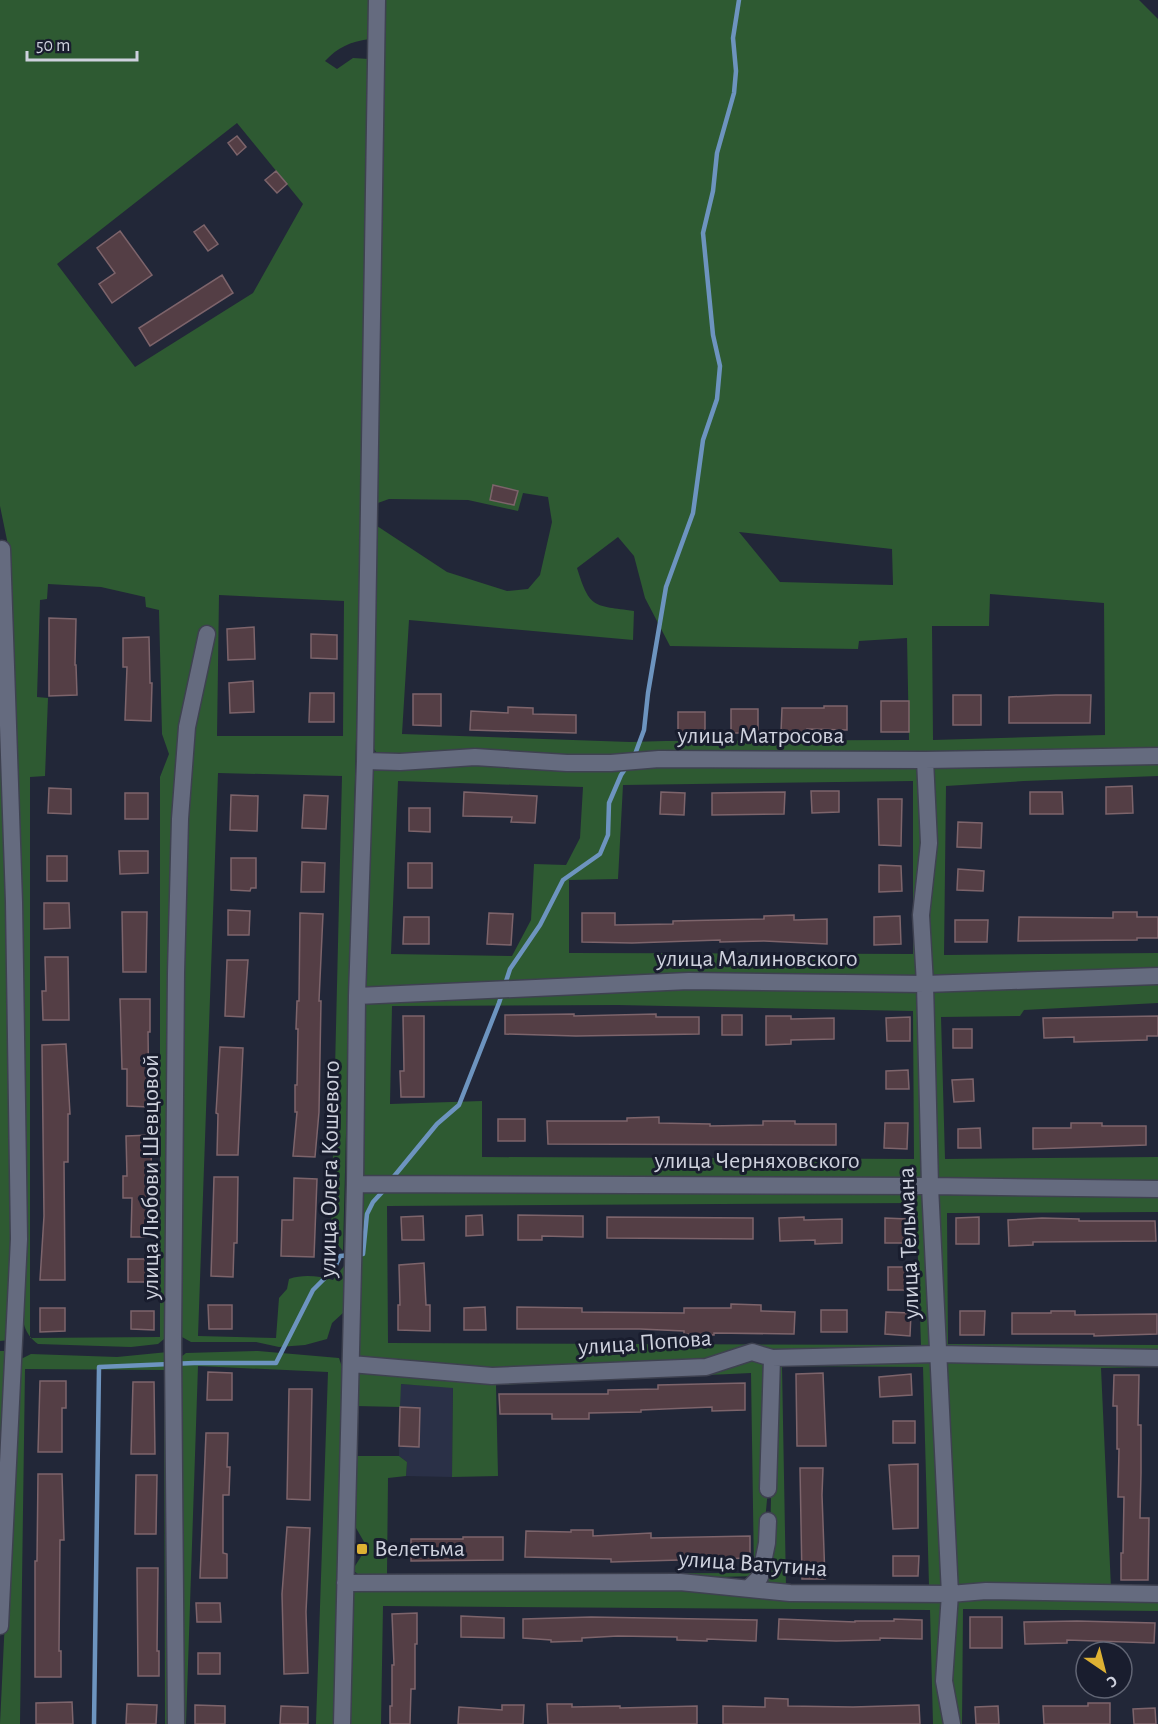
<svg xmlns="http://www.w3.org/2000/svg" width="1158" height="1724" font-family="'Alegreya Sans',sans-serif">
  <style>
    .built { fill: #2a3047 }
    .green { fill: #2e5a32; fill-rule: evenodd }
    .lines { fill: none; stroke-linecap: round; stroke-linejoin: round }
    .stream { stroke: #6d94bf; stroke-width: 4.5 }
    .building { fill: #543e45; stroke: #7d646b; stroke-width: 1.5 }
    .minor-casing { stroke: #3e4150; stroke-width: 19 }
    .minor { stroke: #656b7f; stroke-width: 16 }
    .poi-dot { fill: #deb133; stroke: #191d2e; stroke-width: 2 }
    .labels { text-anchor: middle; dominant-baseline: central; stroke-width: 6; stroke-linejoin: round; paint-order: stroke }
    .street-label { font-size: 24px; fill: #ced1dd; stroke: #191d2e }
    .poi-label { font-size: 24px; fill: #ced1dd; stroke: #191d2e; text-anchor: start }
  </style>
  <rect width="100%" height="100%" fill="#222738"/>
  <path class="built" d="M400 1384 453 1387 452 1477 406 1476 407 1462 399 1456Z"/>
  <path class="green" d="M0 0H369V39C350 42 338 47 325 61L337 69 353 58 369 59 362 505 343 1251 331 1237 342 776 218 773 198 1336 276 1338 279 1298 287 1289 289 1279C304 1274 318 1276 333 1280L344 1266V1312L332 1323 327 1339 305 1345 279 1347 256 1342H191L182 1337 177 1328 180 728 168 1330 164 1339 158 1344 131 1347 38 1344C23 1333 23 1321 21 1304L8 545 0 506ZM237 123 303 204 253 293 135 367 57 264ZM48 584 101 587 145 597 146 607 159 610 162 734 169 754 160 777V1337L30 1338V777L45 776 48 698 37 697 40 600 47 599ZM219 595 344 601 343 736H217Z
    M386 0H1139L1158 19V751L384 756 376 752 372 746 374 524 447 572 507 591 528 589 540 575 552 522 548 497 523 493 518 511 468 500 389 499 375 504ZM739 532 892 549 893 585 780 582ZM618 537 634 556 645 598 670 646 858 649 859 641 907 638 909 740 665 741 630 742 402 734 409 620 633 640 634 611C594 605 590 610 577 568ZM990 594 1104 603 1105 735 933 740 932 626H989Z
    M0 659 4 773 14 1243 10 1340 0 1341Z
    M475 761 920 764 922 978 371 991 365 986 369 769ZM398 781 583 787 580 838 566 865 534 864 531 920 512 956 391 954ZM913 781V954L569 953V880L618 879 623 785Z
    M1158 761V776L1024 781 946 786 944 955 1158 953V972L933 979 925 914 930 772 934 765Z
    M1158 980V1003L1024 1010 1020 1016 941 1017 945 1159 1158 1157V1185L940 1182 934 1176 930 991Z
    M689 984 919 988 928 1178 920 1182 360 1178 365 1004 371 1001ZM618 1005 913 1011 914 1159 482 1157V1101L390 1104 392 1006Z
    M359 1190H923L935 1347 705 1362 494 1372 360 1360 356 1356ZM916 1203 921 1345 388 1343 387 1206Z
    M935 1193H1158V1212L947 1213 948 1344 1158 1345V1354L944 1350Z
    M0 1351H6L0 1553Z
    M258 1351 339 1358 343 1370 335 1724H316L328 1372 198 1366 186 1724H180L181 1357 186 1353Z
    M168 1352 170 1724H165L164 1370 25 1369 20 1724H0L17 1366 21 1359 31 1354 117 1357Z
    M753 1356 766 1359 768 1489 763 1543 756 1576 681 1578 362 1577 355 1572V1566L367 1547 352 1521 354 1456H399L407 1462 406 1476 388 1478 387 1574 754 1573 751 1373 496 1385 498 1476 452 1477 453 1388 401 1384 400 1407 356 1406V1372L492 1380Z
    M927 1359 932 1361 935 1366 946 1584 944 1588 937 1590H788L761 1586 759 1583 763 1578 770 1544 774 1364 776 1361ZM782 1366 923 1367 929 1586 786 1587Z
    M945 1360 1158 1361V1367L1101 1368 1111 1588 954 1587Z
    M585 1587 937 1598 941 1603 948 1724H933L930 1610 383 1606 381 1724H348L351 1592 360 1588Z
    M1158 1597V1611L963 1609 962 1724H955L947 1681 956 1601 960 1598Z"/>
  <g class="lines">
    <path class="stream" d="M634 757 644 730 648 693 666 587 693 513 703 440 717 399 720 366 713 335 703 233 713 191 717 153 734 93 736 71 733 38 739 0
      M391 1180 437 1124 459 1105 499 1003 510 969 540 925 563 880 600 854 608 835 609 803 621 775 627 766
      M94 1724 99 1367 194 1363H276L313 1290 334 1269 340 1256 363 1254 367 1214 373 1202 385 1189"/>
  </g>
  <path class="building" d="M237 136 246 147 237 155 228 143Z
    M276 171 287 184 277 193 265 180Z
    M204 225 218 244 208 251 194 232Z
    M120 231 152 275 112 303 99 284 115 273 97 248Z
    M222 275 233 293 150 346 139 328Z
    M493 485 518 491 514 505 490 500Z
    M49 618 76 619 75 665H76L77 695 49 696Z
    M254 627 255 659 228 660 227 629Z
    M311 634 337 635V659L311 658Z
    M149 637 150 683H152L151 721 125 720 127 667H123V638Z
    M253 681 254 712 230 713 229 683Z
    M310 693H334V722H309Z
    M413 694H441V726L413 725Z
    M953 695H981V725H953Z
    M1056 695H1091L1090 723H1009V697Z
    M881 701H909V732H881Z
    M824 706H847V730L807 729V732H781L782 708H824Z
    M508 707 533 708V714L576 715V733L470 730 471 711 508 713Z
    M731 709H758V733H731Z
    M678 712H705V733H678Z
    M1132 786 1133 813 1106 814V787Z
    M49 788 71 789V814L48 813Z
    M811 791H839V812L812 813Z
    M464 792 537 796 535 823 511 822 512 817 463 816Z
    M661 792 685 793 684 815 660 814Z
    M785 792 784 814 712 815V793Z
    M1030 792H1062L1063 814H1030Z
    M125 793H148V819H125Z
    M231 795 258 796 257 831 230 830Z
    M304 795 328 796 326 829 302 828Z
    M878 799H902L901 846 879 845Z
    M409 808H430V832L409 831Z
    M958 822 982 823 981 848 957 847Z
    M119 851H148V873L120 874Z
    M47 856H67V881H47Z
    M231 858H256V888H251L250 891 231 890Z
    M302 862 325 863 324 892H301Z
    M408 863H432V888H408Z
    M879 865 901 866 902 891 879 892Z
    M958 869 984 871 983 891 957 890Z
    M44 903H69L70 928 44 929Z
    M228 910 250 911 249 935H228Z
    M122 912H147L146 972H123Z
    M1113 912H1137V917H1158V938H1137V940L1018 941 1019 917 1113 918Z
    M300 913 323 914 319 1001H321L319 1112 315 1157 293 1156 297 1112H295V1085H297L298 1029H296L297 1001H299Z
    M489 913 513 914 511 945 487 944Z
    M582 913H615V925L673 924V921L764 919V916L794 915V920L827 919V944L764 941 720 942V940L632 943 582 942Z
    M900 916 901 944 874 945V917Z
    M404 917H429V944H403Z
    M955 920H988L987 942H955Z
    M45 957H68L69 1020H43L42 991H46Z
    M227 960H248L244 1017 225 1016Z
    M120 999H150V1032H148L149 1107 127 1106V1069H122Z
    M574 1014V1016L656 1014V1017H699V1034L576 1036 505 1034V1015Z
    M722 1015H742V1035H722Z
    M403 1016H424V1097H401L400 1071H404Z
    M766 1016H791V1019L834 1018V1039L791 1040V1044L766 1045Z
    M1158 1016V1036H1147V1040L1074 1042V1037L1044 1038 1043 1018Z
    M910 1017V1041H887L886 1018Z
    M953 1029H972V1048H953Z
    M66 1044 70 1114H68V1162H64L65 1280H40L44 1216 42 1045Z
    M220 1047 243 1048 238 1155H217L218 1114 216 1113Z
    M908 1070 909 1089H886V1071Z
    M973 1079 974 1101 954 1102 952 1080Z
    M659 1117V1123L710 1124V1126L763 1125V1121H795V1124H836V1145L548 1144 547 1121H627V1118Z
    M498 1119H525V1141H498Z
    M885 1123H908L907 1149 884 1148Z
    M1071 1123H1102V1126H1146V1145L1033 1149V1128H1071Z
    M980 1128 981 1148H958V1129Z
    M151 1135 152 1237H131L132 1198H123V1176H127L126 1136Z
    M214 1177H238L237 1243H234L233 1277 211 1276Z
    M294 1178 317 1179 314 1257 281 1256 282 1220H293Z
    M482 1215 483 1235 466 1236V1216Z
    M518 1215 583 1216V1237L542 1236V1240H518Z
    M423 1216 424 1240H402L401 1217Z
    M607 1217 753 1218V1239L607 1238Z
    M804 1217V1220L842 1219V1243L815 1244V1240L780 1241 779 1218Z
    M979 1217V1244H956V1218Z
    M885 1218 908 1219 907 1243H885Z
    M1042 1218 1079 1219V1221H1155L1156 1241 1033 1242V1245L1009 1246 1008 1220Z
    M128 1259H153V1282H128Z
    M424 1263 426 1305H430V1331L398 1330V1305H400L399 1265Z
    M888 1267H909V1290H888Z
    M731 1304 761 1305V1311L795 1312 794 1334 714 1333V1335L684 1334V1331L640 1329H517V1307L582 1308V1312L684 1313V1308H731Z
    M208 1305H232V1329H209Z
    M485 1307 486 1330H464V1308Z
    M40 1308H65V1331L40 1332Z
    M821 1310H847V1332H821Z
    M131 1311H154V1330L131 1329Z
    M960 1311H985L984 1335H960Z
    M1051 1311H1075V1315L1157 1314V1334L1094 1336V1334H1012V1313H1051Z
    M886 1312 911 1313 910 1336 885 1334Z
    M208 1372 232 1373V1400H207Z
    M823 1373 826 1446H797L796 1374Z
    M911 1374 912 1395 880 1397 879 1377Z
    M1114 1375H1139L1138 1425H1141V1473L1140 1518H1149L1148 1580H1121V1553H1123L1124 1497H1118L1119 1449H1117V1406H1113Z
    M40 1381H66V1408H62V1452H38Z
    M133 1382H154L155 1454H131Z
    M745 1383V1410L712 1411V1407L641 1410V1412L589 1413V1419H552V1414H500L499 1394H608V1390L658 1389V1385Z
    M289 1389H312L310 1500 287 1499Z
    M400 1407 420 1408 419 1447 399 1446Z
    M893 1421H915V1443H893Z
    M206 1433H228L227 1467H230L229 1495H223V1553L227 1554V1578H200Z
    M918 1464V1528L893 1529 889 1465Z
    M800 1468H823L822 1495 825 1579H802Z
    M38 1474H62L64 1540H60L59 1651H61V1677H35V1561H37Z
    M136 1475H157L156 1534H135Z
    M287 1527 310 1528 306 1612 308 1673 284 1674 282 1594Z
    M571 1530H593V1536L651 1533V1538L750 1536V1558L611 1562V1559L525 1557 526 1531 571 1532Z
    M463 1537H503V1560L411 1561V1539H463Z
    M893 1556H919L918 1576H893Z
    M137 1568H158L157 1651H159V1676H138Z
    M196 1603H220L221 1622H197Z
    M417 1613V1644H415V1689H411L410 1724H390V1706H392V1665H394L392 1614Z
    M461 1616 504 1618V1638L461 1637Z
    M591 1617 757 1620 756 1641 707 1639V1641L677 1640V1637L618 1636 582 1638V1641L551 1642V1640L523 1638V1619Z
    M970 1617H1002V1648H970Z
    M779 1619 855 1622V1621H894V1619L922 1620V1639L880 1638V1640L836 1641 778 1639Z
    M1077 1621 1155 1623 1154 1643 1067 1640V1643L1025 1644 1024 1622Z
    M198 1653H220V1674H198Z
    M765 1698 788 1699V1706L853 1707 919 1705 920 1724H723V1706L765 1707Z
    M72 1702 73 1724H36V1703Z
    M1088 1703H1110V1724H1044L1043 1706H1088Z
    M127 1704 157 1705 156 1724H126Z
    M547 1704H572V1707L620 1706V1708L697 1706V1724H548Z
    M195 1705 225 1706V1724H195Z
    M502 1705H524L523 1724H458L459 1707 502 1710Z
    M281 1706 308 1707V1724H280Z
    M998 1706 999 1724H976L975 1707Z
    M1155 1708 1156 1724H1134L1133 1709Z"/>
  <g class="lines">
    <g class="minor-casing">
      <path id="minor" d="M925 760 929 843 921 915 925 984 930 1186 950 1594 944 1681 952 1724
        M365 761 400 762 475 757 567 763H611L659 759 925 760 1158 756
        M357 996 689 981 925 984 1158 976
        M355 1184 930 1186 1158 1189
        M351 1364 492 1376 706 1367 752 1352 772 1358 938 1354 1158 1358
        M768 1489 772 1358
        M345 1583 680 1582 790 1593 950 1594 986 1591 1158 1594
        M749 1588 760 1577 767 1543 768 1521
        M0 1626 19 1239 14 902 2 549
        M176 1724 173 1345 176 973 180 819 187 727 207 634
        M342 1724 355 1184 357 996 365 761 377 0"/>
    </g>
    <use href="#minor" class="minor"/>
  </g>
  <rect class="poi-dot" x="356" y="1543" width="12" height="12" rx="3"/>
  <g class="labels">
    <g class="street-label">
      <text x="761" y="736">улица Матросова</text>
      <text x="757" y="959">улица Малиновского</text>
      <text x="757" y="1161">улица Черняховского</text>
      <text transform="translate(330 1169) rotate(-89)">улица Олега Кошевого</text>
      <text transform="translate(151 1177) rotate(-90)">улица Любови Шевцовой</text>
      <text transform="translate(909 1243) rotate(-92)">улица Тельмана</text>
      <text transform="translate(645 1343) rotate(-4)">улица Попова</text>
      <text transform="translate(753 1564) rotate(4)">улица Ватутина</text>
    </g>
    <g class="poi-label">
      <text x="374" y="1549">Велетьма</text>
    </g>
  </g>
  <g transform="translate(1104 1670) rotate(145)"><circle r="28" fill="#191d2e" stroke="#616574" stroke-width="1.5"/>
  <path d="M0-4.5L10 22L0 15L-10 22Z" fill="#deb133"/>
  <text y="-9" font-size="16" font-weight="bold" text-anchor="middle" fill="#ced1dd">С</text>
  </g>
  <path d="M27 51v9h110v-9" fill="none" stroke="#ced1dd" stroke-width="3"/>
  <text x="36" y="51" font-size="18" fill="#ced1dd" stroke="#191d2e" stroke-width="4.5" paint-order="stroke">50 m</text>
</svg>
